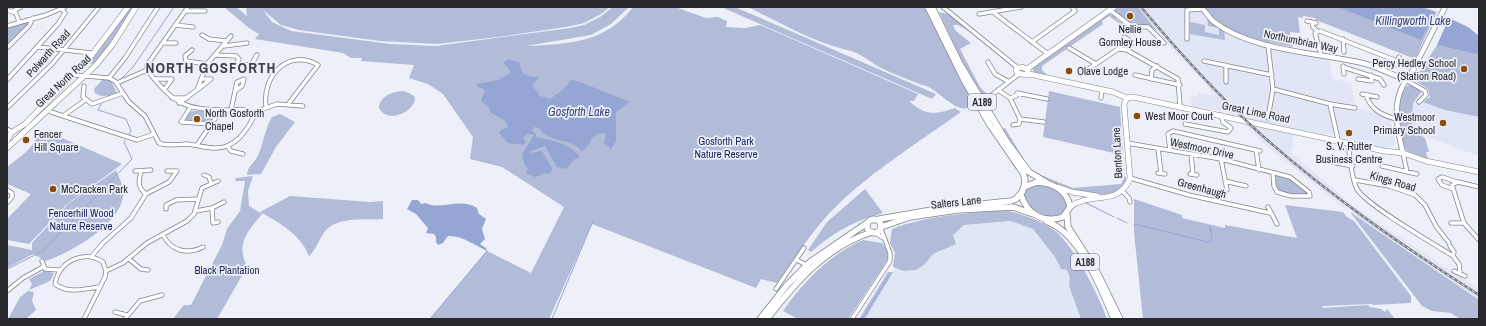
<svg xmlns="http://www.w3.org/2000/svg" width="1486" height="326" font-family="'Archivo Narrow',sans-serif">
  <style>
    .built { fill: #e1e6f6 }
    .green { fill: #b2bcd9 }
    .water { fill: #95a5d4 }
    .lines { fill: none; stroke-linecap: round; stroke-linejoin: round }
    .stream { stroke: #95a5d4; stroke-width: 1 }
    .minor-casing { stroke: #81848c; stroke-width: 5 }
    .tertiary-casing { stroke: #81848c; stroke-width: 6 }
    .secondary-casing { stroke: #81848c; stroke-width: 6 }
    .primary-casing { stroke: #81848c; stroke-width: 7 }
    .minor { stroke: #fff; stroke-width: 3.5 }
    .tertiary { stroke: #fff; stroke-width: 4.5 }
    .secondary { stroke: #fff; stroke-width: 5 }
    .primary { stroke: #fff; stroke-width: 5.5 }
    .rail-casing { stroke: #7a7c82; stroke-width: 2.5 }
    .rail { stroke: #edf0f9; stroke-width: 1; stroke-dasharray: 3; stroke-linecap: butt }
    .poi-dot { fill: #894d09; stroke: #edf0f9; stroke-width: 1.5 }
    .labels { text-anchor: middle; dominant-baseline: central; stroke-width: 3.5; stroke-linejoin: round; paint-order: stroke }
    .shield { fill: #edf0f9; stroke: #63656a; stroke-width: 1 }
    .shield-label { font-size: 10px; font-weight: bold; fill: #28292c }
    .poi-label { font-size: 11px; fill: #28292c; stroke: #edf0f9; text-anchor: start }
    .street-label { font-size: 11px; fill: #28292c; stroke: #edf0f9 }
    .park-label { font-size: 11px; fill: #1a255e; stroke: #edf0f9 }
    .water-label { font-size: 12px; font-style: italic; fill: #34437e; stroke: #edf0f9 }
    .district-label { font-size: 15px; font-weight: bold; letter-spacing: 1px; fill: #40434a; stroke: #edf0f9 }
  </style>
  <rect width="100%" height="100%" fill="#edf0f9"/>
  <path class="built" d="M1138 7H1197L1212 22 1250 41 1329 58 1333 79 1351 83 1356 108 1375 112 1391 121 1395 144 1394 146 1383 148 1373 146 1351 140 1340 135 1323 134 1246 118 1254 125 1294 134 1292 141 1293 150 1289 151 1356 208 1479 290V300L1365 224 1350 212 1352 211 1348 208 1345 209 1263 143 1243 122H1247L1240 116 1231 114 1226 108V112L1192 106 1191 96 1198 97V92L1214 95 1202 80 1165 42Z
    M1417 84 1428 89 1430 94 1428 100 1424 102 1445 110 1479 117V156L1407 130 1415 86Z
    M1010 221 1033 228 1055 257 1061 269 1067 270 1070 278 1069 286 1081 319H865L895 269 903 271 916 270 924 265 933 254 955 244 953 235 964 225Z"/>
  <path class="green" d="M130 7H135L96 63 89 64 88 62Z
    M224 7H236L247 16 246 7H610L601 14 584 23 566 27 498 37 437 44 380 41 299 30 281 25 263 10 272 22 291 31 390 44 436 46 570 28 584 25 600 17 613 7H629L611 24 591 35 526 46C568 44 606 43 633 7H675L706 18 718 17 727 21 726 27 745 28 760 25 918 94 914 101H909C926 116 935 115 955 108L961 112C918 143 862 177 826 217 808 237 793 261 777 283L761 279 756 288 592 224 549 319H430L487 251 531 273 564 207 502 167 470 159 473 137 443 94 428 84 409 78 414 65 361 61 362 58H351L343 53 255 39 259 34 249 28Z
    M721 7H735L936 94 932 99Z
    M748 7H925L974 104C959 121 936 85 922 85 908 79 893 74 879 67 869 61 859 52 847 50 813 42 780 23 748 7Z
    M1118 7H1138L1157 31 1149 27 1132 26 1114 11Z
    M1203 7H1423L1437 12 1415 59 1316 20 1315 18 1303 16V18L1298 17 1300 33 1290 32 1293 47C1254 39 1231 38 1203 7Z
    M939 12 951 15 971 32 958 25H953L956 31 971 43 960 49 980 87 987 94 986 98H983L964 66Z
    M1109 14 1117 17 1115 18 1123 24H1125L1131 32 1109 16 1102 21 1103 24 1042 66V70L1048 76 1033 72V67Z
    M1207 18 1224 30 1225 40 1190 34V22L1205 25V32L1219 35V28L1208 26Z
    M28 21 30 23 7 46V27Z
    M1437 45 1479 55V117L1445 110 1423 102 1430 97 1428 89 1414 80Z
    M102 80H111L117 93C109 96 102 98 95 93L94 89Z
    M1411 85 1417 88 1421 92 1413 103 1412 128 1425 138 1429 152H1426L1428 159 1407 151C1394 131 1396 106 1406 86Z
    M402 91 407 92 414 96 415 100C411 114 387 123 379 108 380 96 392 92 402 91Z
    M1049 91 1120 107 1123 155 1043 137Z
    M193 111H215L217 115 211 123 183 121 187 114Z
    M280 114 295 122 276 147 261 174 247 175C248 166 252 165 256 159 263 148 264 130 272 117Z
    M1005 128 1031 171 1073 188 1121 184 1125 176 1127 179 1126 183 1119 191 1107 195 1073 191 1033 174 1001 129Z
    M44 130 122 164 66 205 29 244 7 240V219L31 194 7 184V167C15 160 26 154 32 145 36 139 37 134 44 130Z
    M116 170C119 177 125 189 123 197 118 226 71 252 46 261L33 254 7 268V245L32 250V243L68 204Z
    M1277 175 1291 178 1308 194 1305 196 1281 193 1276 189 1275 177Z
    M253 176 248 191 249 206 262 214C247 232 236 243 247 267L217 319H173L184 305H191L222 245 227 229 240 211 245 181H235L236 178Z
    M1035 184 1050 186 1065 197 1067 207C1061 217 1047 221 1036 214 1031 210 1027 203 1023 199L1024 192Z
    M865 189 883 213C852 222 836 231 811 252L808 250 827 222Z
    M290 196 370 202 383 201V219C366 220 339 216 326 230 319 238 317 249 309 256 301 235 279 222 260 212Z
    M1134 199 1182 215V218L1225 228V225L1297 238 1285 205 1343 212 1347 217 1354 221 1411 296V303L1373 305 1372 304 1322 306 1323 308 1368 305 1370 307 1381 309 1385 312 1387 309 1395 319H1143L1134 232Z
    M1003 210C1020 213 1040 220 1054 230 1073 244 1099 296 1107 319H1081L1069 286 1070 278 1067 270 1061 269 1055 257 1033 229 1010 221 964 225 953 235 956 244 933 254 924 265 916 270 903 271 893 267 895 253 890 243 892 229C927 215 965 214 1003 210Z
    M1350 212 1479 300V319H1460L1451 313 1432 311 1422 306Z
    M863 240 882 243 887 250 888 259 848 319H798L783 311C803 282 830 254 863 240Z
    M44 271 54 273 50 281 29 290 32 284 29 279Z
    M888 272H893L865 319H859Z
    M28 291 34 292 32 301 36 310 26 319H8L20 297Z"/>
  <path class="water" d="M1338 7H1378L1386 10 1382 7H1420L1435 12 1421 40Z
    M1449 18 1468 27 1479 36V55L1437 45Z
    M508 60 519 62 523 74 533 77 540 76 532 85 540 96 550 99 563 90 571 80 580 82 630 102 616 112V141L611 149 604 143 606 134C597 131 597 135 590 140L591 141 582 152C575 138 547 143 539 128L534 127 532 131 536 134V137C548 139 575 145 580 158L575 159 566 169 557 167 545 146 531 151 530 153 542 151 553 170 549 174 545 173 535 177 526 173 528 169 524 164 522 154 534 135 528 134 523 137 526 142 523 145 508 143 499 133 501 130 508 127 505 121 490 112V108L481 101 485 90 476 86 478 84 498 80 510 73V70L504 64V62Z
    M412 200H418L421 204 426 203C440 211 460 197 477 208L479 214 486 219 482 229 485 239 480 244 486 248 487 251C475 245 461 235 448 236L443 243 438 245 436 242V237L434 234 426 233 428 228 416 214 407 209Z"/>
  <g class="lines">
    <path class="stream" d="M121 79 133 67 174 7
      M101 104 98 110 126 119 131 131 129 135
      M1086 203 1114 217
      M1117 218 1127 223
      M1134 224 1208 242 1212 240 1210 226
      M7 269 43 251 132 159 124 142 125 140
      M430 319 487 251
      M552 319 593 221
      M862 319 889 276"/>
    <g class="minor-casing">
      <path id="minor" d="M943 7 1018 68
        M7 10 16 13 19 22
        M1110 10 1132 27H1148L1164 43
        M13 11 21 7
        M185 11H205
        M993 12 1048 54
        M979 14 1021 7
        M1307 21 1316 23
        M1312 22 1313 27 1317 31
        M175 25 193 27
        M7 26 46 15 65 7
        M202 35 209 39 226 41
        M1124 37 1134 43
        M1187 39V10L1202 9
        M1343 39 1344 52
        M1032 42 1075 11 1072 7
        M163 43H176
        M1268 45 1273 89 1268 118
        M224 46 247 43
        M38 47 91 53
        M7 48 29 26 33 18
        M1069 48 1096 64
        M1121 49 1120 45 1127 39
        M192 50 185 56 186 61 207 64
        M216 55 236 56 239 59 236 64 251 65 257 55
        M1321 55 1315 33 1320 31 1397 61
        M1204 61 1272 75
        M988 62 995 74 1009 82
        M1226 65V82
        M1396 65 1399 57
        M1343 66 1344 74
        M1343 67 1380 79 1384 85
        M147 70C174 104 184 110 228 110 236 110 245 108 252 113
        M147 70V65L188 7
        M1081 74 1118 49 1127 50 1178 79 1180 106
        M74 75 109 78 115 81 129 102 145 116 159 143 162 144C171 146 179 144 187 144 197 145 206 148 215 148 234 149 247 131 254 116L252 113
        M1135 75 1180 85
        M109 78 125 58 158 7
        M154 79H172L164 90
        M244 79 242 86 235 91 237 82Z
        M1151 79 1152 70 1157 66
        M1358 79 1372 81 1371 75
        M7 80 58 24 65 13 62 9
        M1406 80 1425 91 1426 95 1419 102
        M117 83 147 70
        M84 86 83 97 92 104 123 93
        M1273 89 1330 104 1355 108
        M197 90 211 79H202
        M998 90 1010 98 1016 96 1017 93 1047 99
        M1362 94 1377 97
        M1366 95C1371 110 1382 115 1396 119
        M172 98H187
        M988 98 1019 74
        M1010 98 1020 119 1019 124 1013 125
        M1101 98 1102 90
        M179 103 197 90 207 64 231 36
        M1330 104 1338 140
        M266 106C262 76 288 48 318 65L289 103
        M7 108 53 63 99 7
        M190 108 181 122 212 124
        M231 110 235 91
        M51 112 137 140 154 134
        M252 113 277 104 303 106
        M63 116 84 101
        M1020 119 1044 122
        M1185 124 1228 132 1231 128 1223 122 1221 115
        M7 129 12 132
        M1127 143 1221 159 1290 177 1309 192 1310 196H1291L1277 192 1274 186 1273 173
        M1348 143C1350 156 1351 178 1357 189 1366 205 1434 244 1453 256L1459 264 1460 272
        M197 145 221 110
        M228 147 231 151 243 154
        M1158 148 1161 173
        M1170 150 1168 134 1173 131 1260 151
        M1256 150 1259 170
        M1403 153 1407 172
        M1191 154 1193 174
        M1221 159 1227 190
        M1331 162 1353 166
        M1382 166 1417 174
        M135 171 151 170
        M141 172C138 181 138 188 146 194
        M1158 173 1165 174
        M1190 174 1197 175
        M204 175 209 177 211 183
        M1130 178 1189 195 1270 213
        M1355 180 1389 186 1415 195 1425 205 1436 226 1449 243
        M1225 181 1246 186
        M1479 187 1458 182 1452 185 1464 223 1479 240
        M1453 189 1442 185 1438 179 1442 177 1457 182
        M7 190 12 193V197L7 203
        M1123 192 1129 198 1130 202
        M1268 207 1277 224
        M212 208 213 223 218 222
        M166 209V205L176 200 198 199
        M196 211 212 208 224 202
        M1451 223H1464
        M874 232 883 238
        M163 235C171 251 187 255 203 247
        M1450 246 1454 252 1453 256
        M92 256 103 243 131 218 146 194 169 182 177 171H167
        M129 259 141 269 148 270
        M797 260 808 266
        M42 261 45 269 59 270
        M106 271 123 263 147 243 187 221 194 214 202 188 218 181
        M1454 271 1465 276
        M776 289 804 248
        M7 291 23 278 43 267
        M115 312 127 315
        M84 319 105 277 106 271 103 262C84 249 59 261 55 284 68 294 84 289 99 287
        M125 319 140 301 162 295
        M852 319 890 261V253L881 229"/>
    </g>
    <g class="tertiary-casing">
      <path id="tertiary" d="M1201 7C1205 11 1209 17 1213 21 1252 52 1319 52 1366 64 1380 68 1393 75 1406 80
        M1403 153C1397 129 1390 96 1410 76L1445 7"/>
    </g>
    <g class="secondary-casing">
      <path id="secondary" d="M1022 67 1028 70 1027 75 1017 73 1016 69Z
        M1027 69 1114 7
        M1029 74 1113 92 1127 98 1133 97 1384 151 1403 153 1426 161 1479 172
        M7 141 11 133 25 124 88 60 128 7
        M7 148 96 65 113 44 136 7
        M1058 187 1072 192 1097 196
        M1070 207C1091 191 1119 207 1130 178L1124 104 1127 98"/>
    </g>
    <g class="primary-casing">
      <path id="primary" d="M928 7 964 80 990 125 1023 173 1025 179 1024 188
        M932 7 960 64 1007 142 1029 172 1049 184
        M1037 182C1053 183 1067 190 1070 207L1063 217C1044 224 1027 214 1021 195L1024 187Z
        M1067 214 1068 227 1097 272 1120 319
        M867 226a7 7 0 1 1 14 0a7 7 0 1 1-14 0Z
        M874 220 943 208 1011 201 1016 199 1021 193
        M1046 221C1080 233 1101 288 1114 319
        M881 227 910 217 957 210 1013 207 1033 214
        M760 319 787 285 810 262 867 223
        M767 319C796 282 825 247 872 232"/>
    </g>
    <use href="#minor" class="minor"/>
    <use href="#tertiary" class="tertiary"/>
    <use href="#secondary" class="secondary"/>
    <use href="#primary" class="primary"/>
    <g class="rail-casing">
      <path id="rail" d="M1141 7C1177 50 1214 91 1255 129 1324 192 1401 245 1479 295"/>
    </g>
    <use href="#rail" class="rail"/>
  </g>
  <g class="poi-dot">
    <circle cx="1130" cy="16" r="4"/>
    <circle cx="1464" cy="69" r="4"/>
    <circle cx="1069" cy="71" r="4"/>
    <circle cx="1137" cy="116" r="4"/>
    <circle cx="197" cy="119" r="4"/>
    <circle cx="1443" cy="123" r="4"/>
    <circle cx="1349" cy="133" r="4"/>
    <circle cx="26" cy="140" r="4"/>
    <circle cx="53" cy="189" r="4"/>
  </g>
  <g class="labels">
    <g class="shield">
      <rect x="968" y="94" width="28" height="16" rx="3"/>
      <rect x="1071" y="254" width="28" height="16" rx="3"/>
    </g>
    <g class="shield-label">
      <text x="982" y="102">A189</text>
      <text x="1085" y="262">A188</text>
    </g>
    <g class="poi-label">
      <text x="1130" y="29" text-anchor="middle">Nellie<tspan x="1130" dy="13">Gormley House</tspan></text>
      <text x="1456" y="63" text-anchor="end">Percy Hedley School<tspan x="1456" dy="13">(Station Road)</tspan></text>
      <text x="1077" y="71">Olave Lodge</text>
      <text x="205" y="113">North Gosforth<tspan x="205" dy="13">Chapel</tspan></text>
      <text x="1145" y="116">West Moor Court</text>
      <text x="1435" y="117" text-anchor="end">Westmoor<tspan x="1435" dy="13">Primary School</tspan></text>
      <text x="34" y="134">Fencer<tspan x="34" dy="13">Hill Square</tspan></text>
      <text x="1349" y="146" text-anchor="middle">S. V. Rutter<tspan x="1349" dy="13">Business Centre</tspan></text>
      <text x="61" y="189">McCracken Park</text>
    </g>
    <g class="street-label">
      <text transform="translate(1301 41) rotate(12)">Northumbrian Way</text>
      <text transform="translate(48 53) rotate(-48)">Polwarth Road</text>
      <text transform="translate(63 81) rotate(-43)">Great North Road</text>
      <text transform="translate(1256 112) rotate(12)">Great Lime Road</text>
      <text transform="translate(1202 148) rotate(12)">Westmoor Drive</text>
      <text transform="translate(1117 153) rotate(-93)">Benton Lane</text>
      <text transform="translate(1393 181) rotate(16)">Kings Road</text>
      <text transform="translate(1202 188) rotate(15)">Greenhaugh</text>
      <text transform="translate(956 202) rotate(-6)">Salters Lane</text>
    </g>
    <g class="park-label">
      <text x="726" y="141">Gosforth Park<tspan x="726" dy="13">Nature Reserve</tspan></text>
      <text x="81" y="213">Fencerhill Wood<tspan x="81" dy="13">Nature Reserve</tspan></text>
      <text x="227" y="270">Black Plantation</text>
    </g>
    <g class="water-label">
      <text x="1413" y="21">Killingworth Lake</text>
      <text x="579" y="112">Gosforth Lake</text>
    </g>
    <g class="district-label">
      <text x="211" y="67">NORTH GOSFORTH</text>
    </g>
  </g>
  <rect width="1486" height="326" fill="none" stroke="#28292c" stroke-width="16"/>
</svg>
